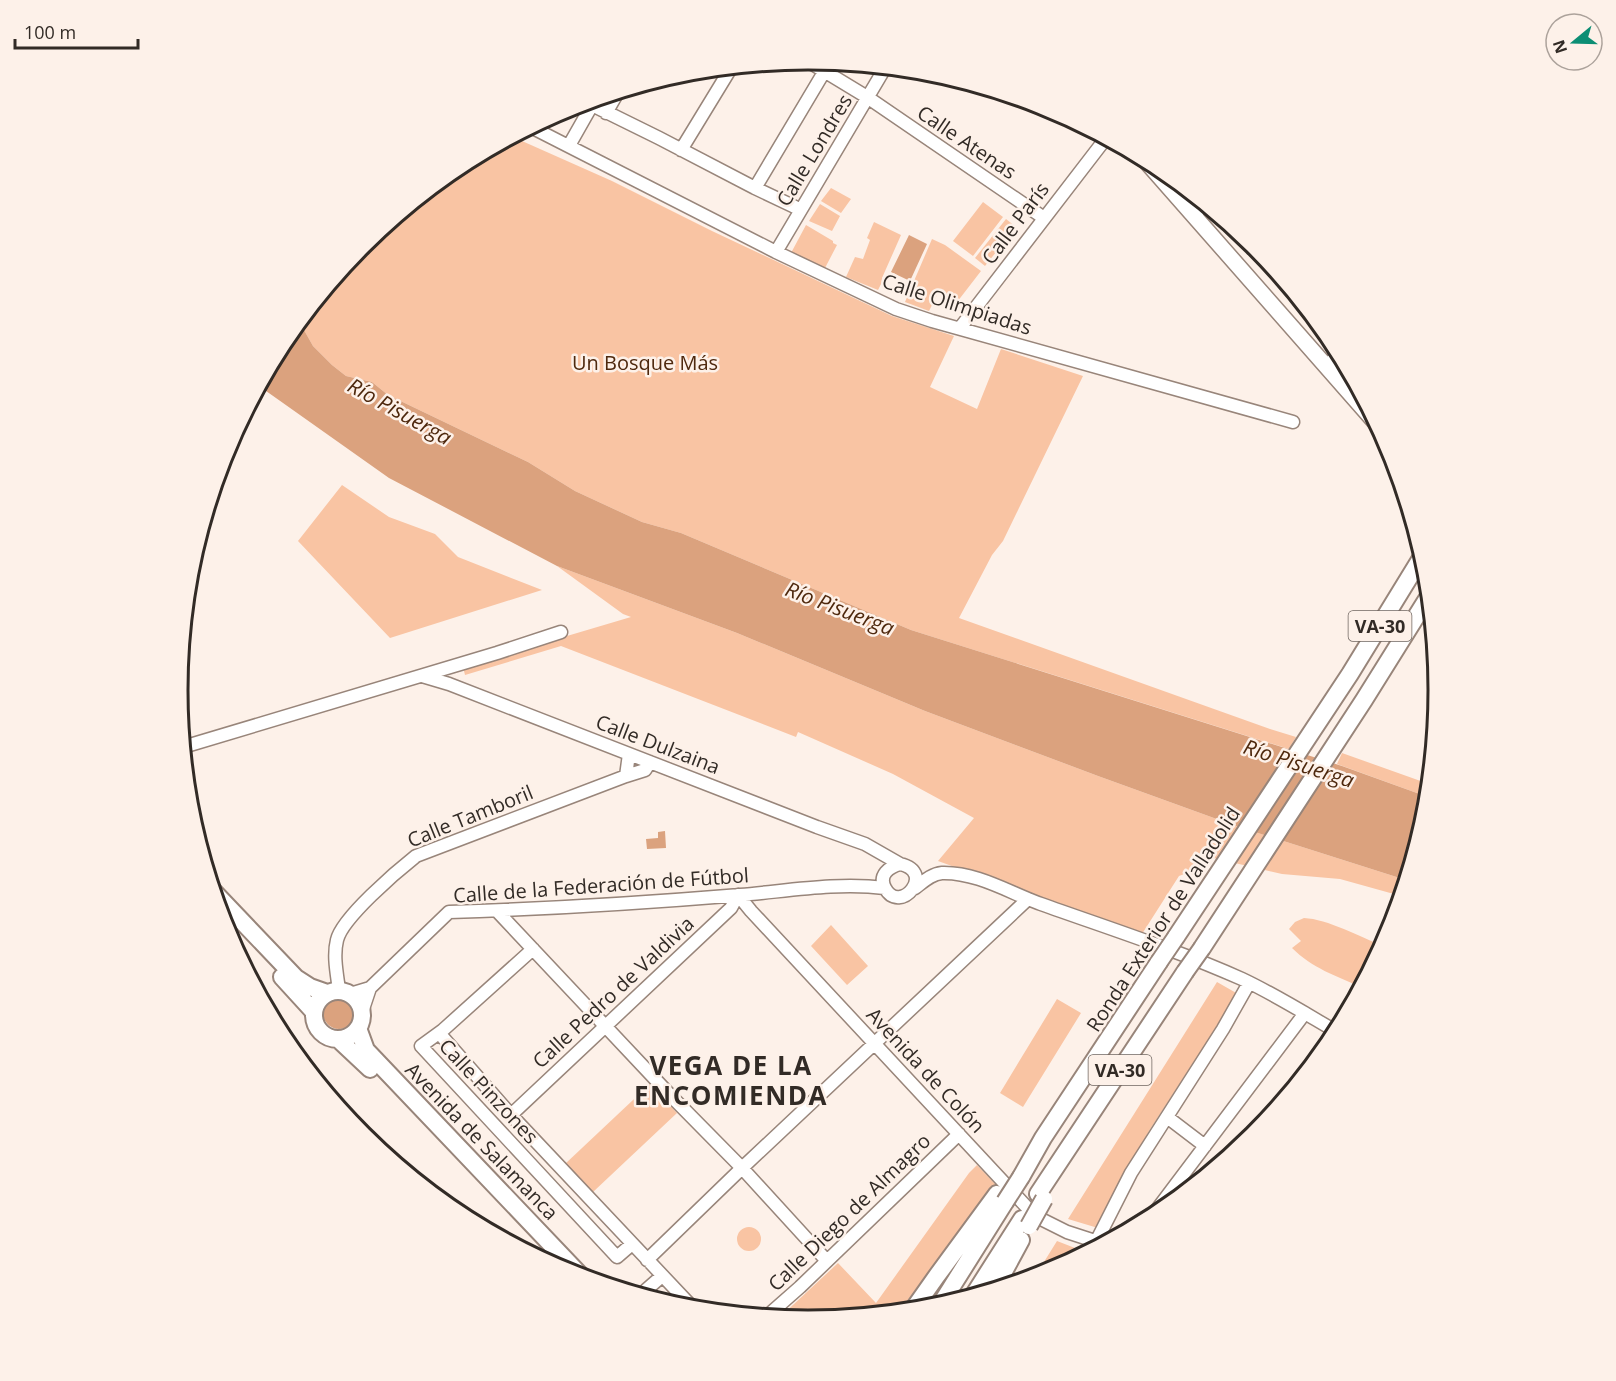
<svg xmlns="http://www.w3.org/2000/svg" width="1616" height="1381" font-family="'Open Sans',sans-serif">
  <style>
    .green { fill: #f9c4a3 }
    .water { fill: #dba27e }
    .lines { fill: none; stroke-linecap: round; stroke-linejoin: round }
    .minor-casing { stroke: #98857a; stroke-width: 15 }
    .major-casing { stroke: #98857a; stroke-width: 18 }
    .highway-casing { stroke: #98857a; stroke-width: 20 }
    .minor { stroke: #fff; stroke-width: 12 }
    .major { stroke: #fff; stroke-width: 15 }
    .highway { stroke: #fff; stroke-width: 16 }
    .highway-bridge-casing { stroke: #98857a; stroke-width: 20; stroke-linecap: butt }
    .highway-bridge { stroke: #fff; stroke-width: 16 }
    .labels { text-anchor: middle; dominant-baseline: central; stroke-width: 5; stroke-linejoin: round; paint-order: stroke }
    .shield { fill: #fdf1e9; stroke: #6f6660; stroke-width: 1.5 }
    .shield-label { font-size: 18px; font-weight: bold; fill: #322b26 }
    .street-label { font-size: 20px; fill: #322b26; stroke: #fdf1e9 }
    .park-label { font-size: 20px; fill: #4f290e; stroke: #fdf1e9 }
    .water-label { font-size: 21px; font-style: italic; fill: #4e280d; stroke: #fdf1e9 }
    .district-label { font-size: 26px; font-weight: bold; letter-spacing: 1.5px; fill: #322b26; stroke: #fdf1e9 }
    .rim { fill: none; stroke: #322b26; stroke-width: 3 }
  </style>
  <rect width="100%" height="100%" fill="#fdf1e9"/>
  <path class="green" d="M513 137 612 181 712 231 892 316 954 336 930 387 977 409 1001 349 1083 376 1003 541 992 555 959 618 1270 729 1296 737 1289 749 911 630 681 533 642 522 575 491 528 462 388 395 372 382 346 376 332 365 313 346 304 330 297 323 362 244 458 166Z
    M831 188 851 199 841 213 821 201Z
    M983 202 1003 217 973 256 953 241Z
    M820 204 840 216 832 231 809 221Z
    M1006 219 1016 227 985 266 975 258Z
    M874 222 901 235 882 278 883 280 878 290 846 277 855 257 863 259 870 240 867 238Z
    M806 225 833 241V243L837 245 825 268 791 253Z
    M932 239 945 245 981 271 954 306 938 293 929 311 905 302Z
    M342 485 389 517 435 534 458 557 542 590 390 638 298 541Z
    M557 566 737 633 925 711 1098 776 1236 826 1406 880 1401 896 1340 879 1282 874 1205 856 1206 858 1193 875 1187 873 1179 876 1142 934 938 861 974 818 893 774 798 732 796 737 561 646 465 675 463 667 631 617 623 614Z
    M1342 753 1429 784 1428 797 1337 764Z
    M1304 918C1327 919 1361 937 1383 946L1361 987C1336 976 1312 968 1292 948L1301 941 1289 929 1295 922Z
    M831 925 868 966 847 985 811 946Z
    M1217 982 1238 994 1149 1131 1098 1228 1068 1219Z
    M1057 999 1081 1013 1023 1107 1000 1093Z
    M650 1084 677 1113 593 1192 565 1164Z
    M977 1165 997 1186 910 1311 808 1321 779 1318 838 1263 876 1303 969 1173Z
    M737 1239a12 12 0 1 1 24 0a12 12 0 1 1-24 0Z
    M1057 1241 1075 1248 1089 1252 1049 1273 1034 1278Z"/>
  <path class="water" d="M909 235 927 244 910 281 891 272Z
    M297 323 304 330 313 346 332 365 346 376 372 382 388 395 528 462 575 491 642 522 681 533 911 630 1342 766 1428 797 1426 814 1406 880 1236 826 1098 776 925 711 737 633 557 566 389 478 259 386 284 340Z
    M665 831 666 848 647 849 646 839 658 838V832Z
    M323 1013a16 16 0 1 1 32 0a16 16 0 1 1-32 0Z"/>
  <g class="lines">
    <g class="minor-casing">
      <path id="minor" d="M806 60 867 97 1044 218
        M586 102 659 138 755 188 795 207
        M606 113 618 92
        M531 127 776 252 896 309 932 321 1293 422
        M571 142 592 105
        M681 150 731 68
        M755 188 830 62
        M1199 210 1205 205
        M776 252 885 68
        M960 328 1103 142 1104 137
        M422 676 449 684 817 827 865 844 900 864C937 872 900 916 885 888 878 875 889 867 900 864
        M183 747 497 653 561 632
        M626 776 645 770 650 762
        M915 888C923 882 931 874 942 873 977 872 1010 893 1041 904 1108 928 1177 950 1242 979 1274 994 1306 1014 1337 1032
        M738 895 751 911 1035 1216 1067 1232 1104 1244
        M497 911 671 1096 742 1168 827 1261
        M533 949 443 1030 421 1046 617 1257 632 1244
        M339 990C337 974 333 956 337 940 342 918 397 871 416 856L626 776 629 754
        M350 994 370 988 449 912C546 909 643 903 740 895 788 891 837 882 885 888
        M362 1012 370 988
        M439 1033 511 1115 695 1310
        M511 1115 731 908 738 895
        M1167 1117 1205 1146
        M1149 1220 1305 1013
        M1096 1242 1131 1173 1223 1029 1249 983
        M647 1260 742 1168 1028 899
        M656 1300 646 1290 662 1276
        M766 1317 800 1287 959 1134"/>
    </g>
    <g class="major-casing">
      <path id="major" d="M1144 159 1376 423"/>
    </g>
    <g class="highway-casing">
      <path id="highway" d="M1334 361 1347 368
        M213 891 296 978 310 987 327 993
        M1176 937 1350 674 1423 555
        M1202 948 1364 700 1429 596
        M282 977 314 1012
        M314 1015a24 24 0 1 1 48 0a24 24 0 1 1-48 0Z
        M358 1028 366 1050 583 1278
        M338 1039 370 1069
        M1021 1177 1043 1138 1159 962
        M1038 1194 1185 972
        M994 1290 1021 1240
        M973 1296 1022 1219
        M939 1307 1005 1202
        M912 1311 936 1277 997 1194"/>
    </g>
    <use href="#minor" class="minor"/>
    <use href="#major" class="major"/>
    <use href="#highway" class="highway"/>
    <g class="highway-bridge-casing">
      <path id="highway-bridge" d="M1159 962 1176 937
        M1185 972 1202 948
        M1005 1202 1021 1177
        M1029 1226 1044 1199"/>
    </g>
    <use href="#highway-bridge" class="highway-bridge"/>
  </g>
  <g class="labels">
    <g class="shield">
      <rect x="1348.5" y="611" width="63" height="30" rx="4.5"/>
      <rect x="1088.5" y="1055" width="63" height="30" rx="4.5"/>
    </g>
    <g class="shield-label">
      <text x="1380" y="626">VA-30</text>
      <text x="1120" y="1070">VA-30</text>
    </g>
    <g class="street-label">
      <text transform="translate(967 142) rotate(34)">Calle Atenas</text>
      <text transform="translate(814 150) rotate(-59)">Calle Londres</text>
      <text transform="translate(1015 223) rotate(-53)">Calle París</text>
      <text transform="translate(957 304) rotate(18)">Calle Olimpiadas</text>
      <text transform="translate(658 744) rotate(21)">Calle Dulzaina</text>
      <text transform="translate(470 816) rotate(-22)">Calle Tamboril</text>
      <text transform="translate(601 885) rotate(-4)">Calle de la Federación de Fútbol</text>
      <text transform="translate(1163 919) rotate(-57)">Ronda Exterior de Valladolid</text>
      <text transform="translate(613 992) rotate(-43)">Calle Pedro de Valdivia</text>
      <text transform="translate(926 1070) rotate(47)">Avenida de Colón</text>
      <text transform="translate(489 1091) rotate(47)">Calle Pinzones</text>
      <text transform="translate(482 1141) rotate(46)">Avenida de Salamanca</text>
      <text transform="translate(849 1212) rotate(-44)">Calle Diego de Almagro</text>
    </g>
    <g class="park-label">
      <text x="645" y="362">Un Bosque Más</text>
    </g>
    <g class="water-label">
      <text transform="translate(400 411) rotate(29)">Río Pisuerga</text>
      <text transform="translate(840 608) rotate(21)">Río Pisuerga</text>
      <text transform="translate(1299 763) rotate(18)">Río Pisuerga</text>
    </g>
    <g class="district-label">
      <text x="731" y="1065">VEGA DE LA<tspan x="731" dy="30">ENCOMIENDA</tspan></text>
    </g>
  </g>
  <path d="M0 0H1616V1381H0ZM188 690a620 620 0 1 1 1240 0a620 620 0 1 1-1240 0Z" fill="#fdf1e9" fill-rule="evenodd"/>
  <path class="rim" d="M188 690a620 620 0 1 1 1240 0a620 620 0 1 1-1240 0Z"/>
  <g transform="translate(1574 42) rotate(251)"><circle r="28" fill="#fdf1e9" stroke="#aca29b" stroke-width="1.5"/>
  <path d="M0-4.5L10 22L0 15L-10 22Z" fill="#0c8e74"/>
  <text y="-9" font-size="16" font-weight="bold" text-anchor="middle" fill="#322b26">N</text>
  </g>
  <path d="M15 39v9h123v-9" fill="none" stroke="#322b26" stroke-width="3"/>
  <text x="24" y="39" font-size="18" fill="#322b26" stroke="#fdf1e9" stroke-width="4.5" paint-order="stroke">100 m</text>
</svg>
